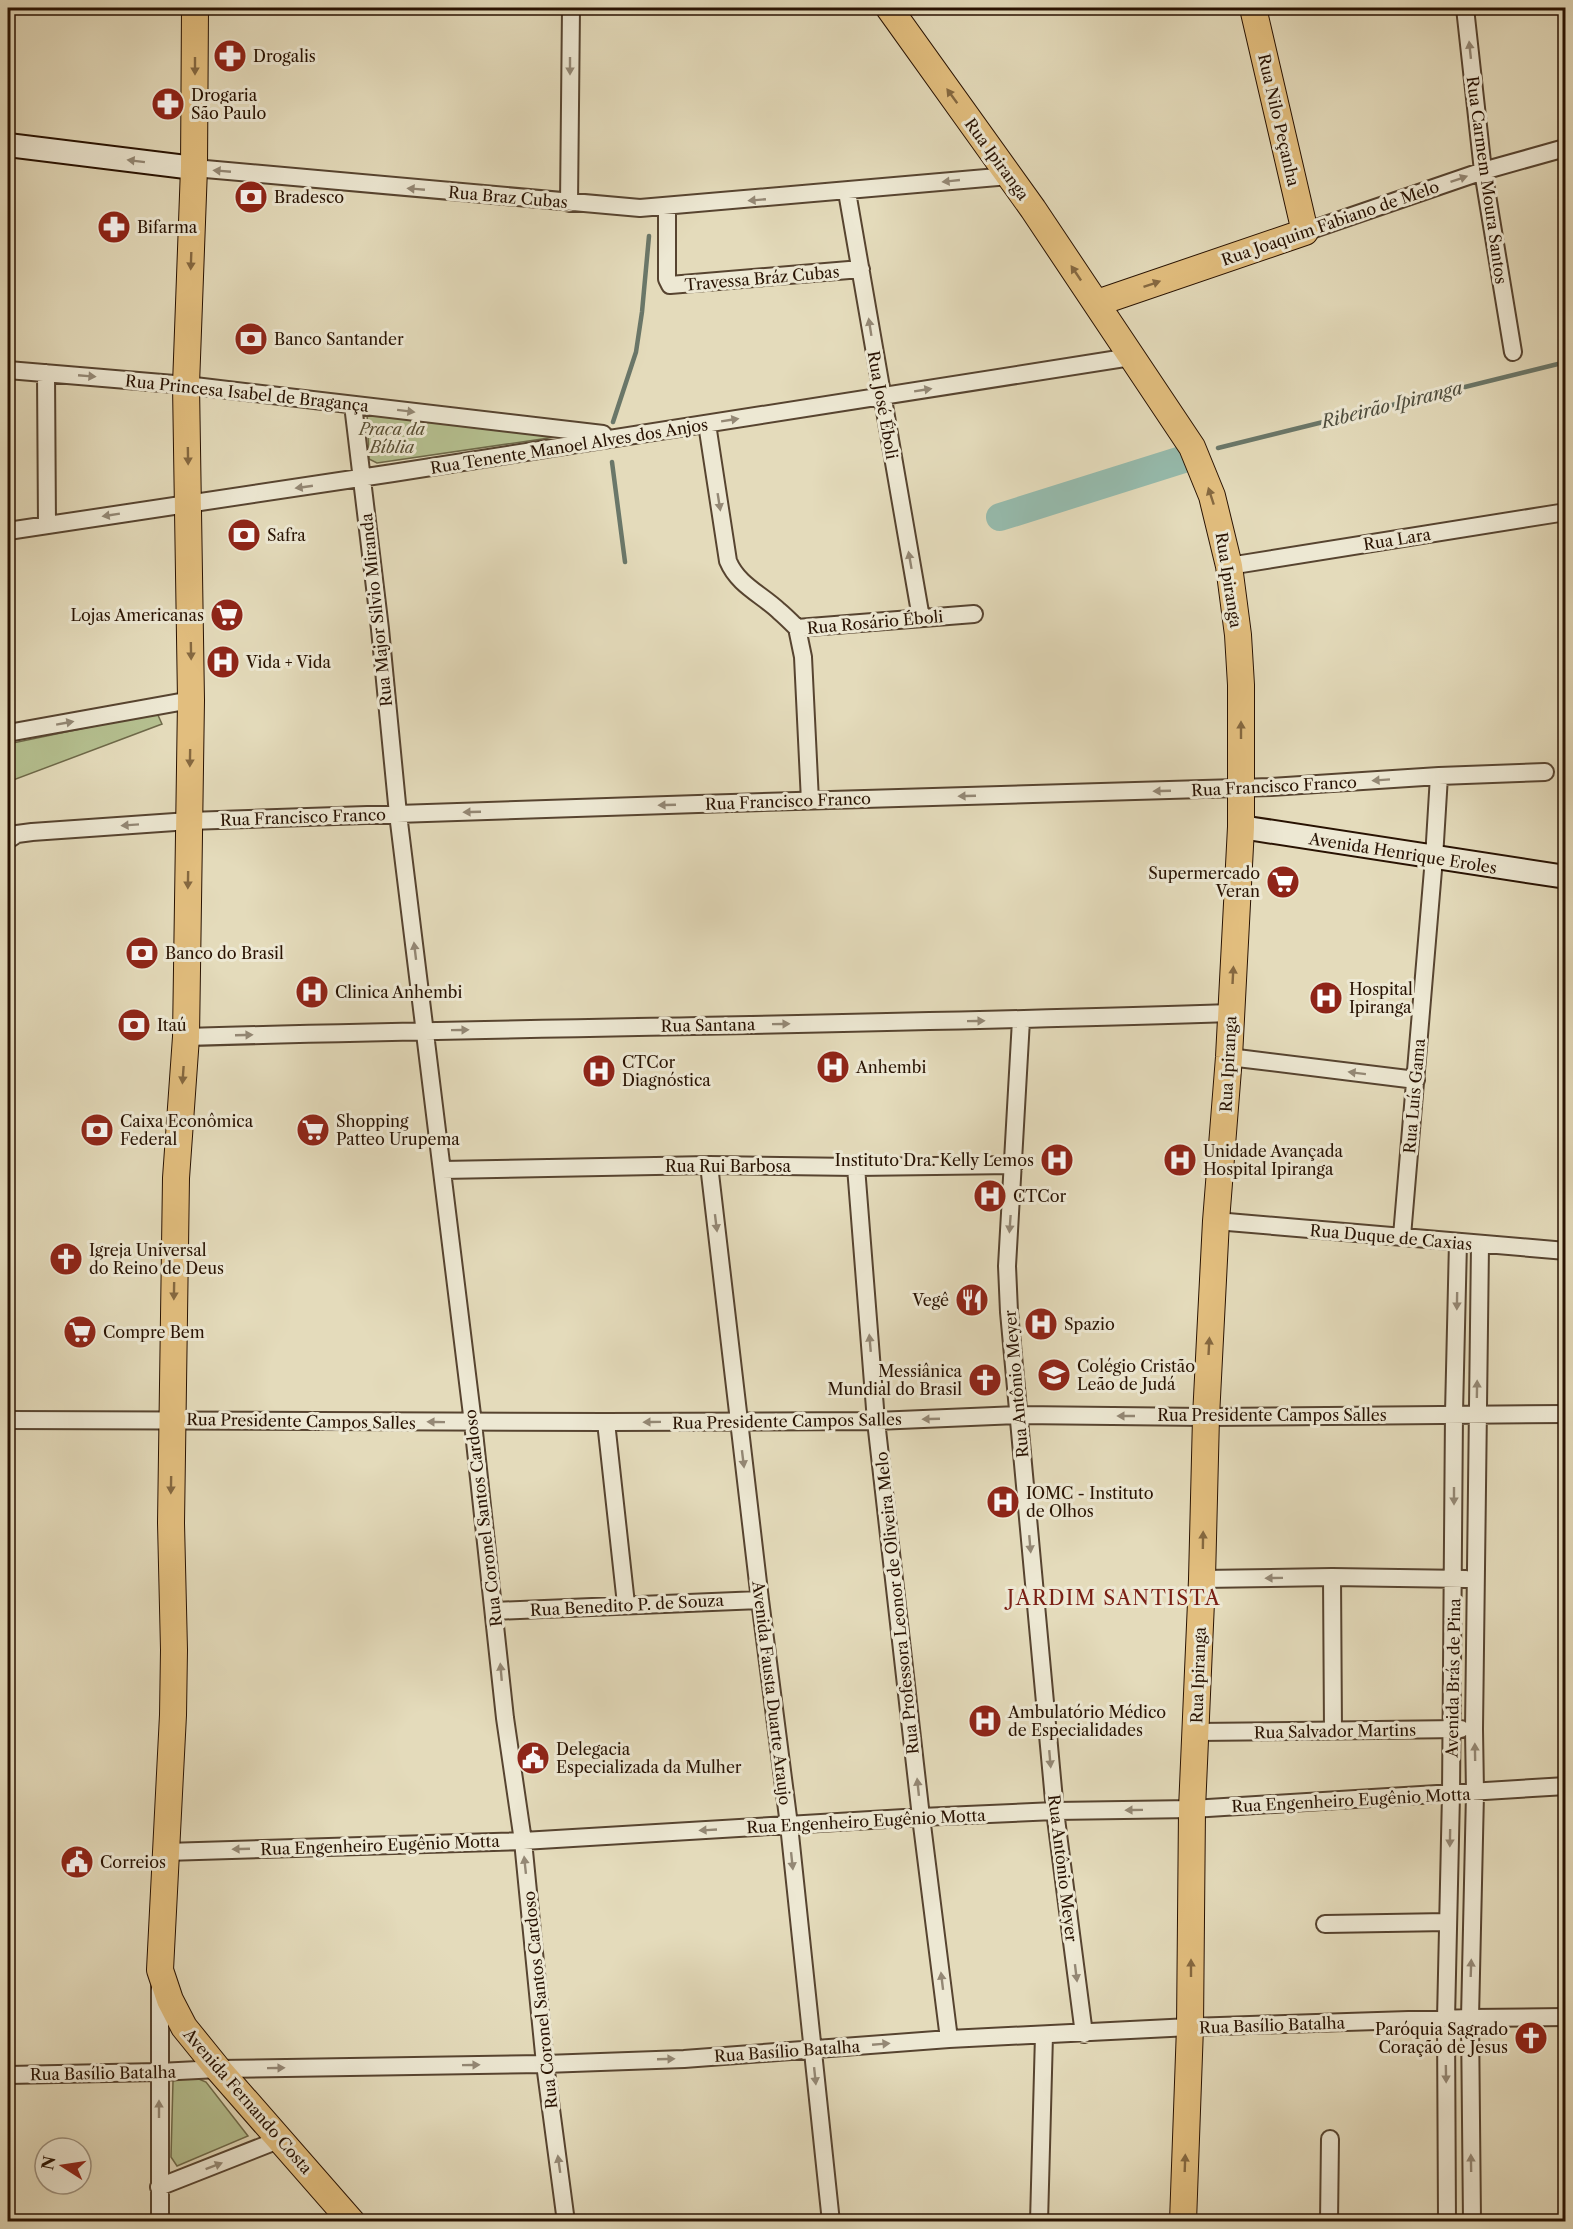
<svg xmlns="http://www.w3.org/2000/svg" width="1573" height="2229" font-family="'Libre Caslon Text',serif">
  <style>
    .green { fill: #b5c090; stroke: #6e6949; stroke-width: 1.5 }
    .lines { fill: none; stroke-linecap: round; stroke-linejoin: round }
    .stream { stroke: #6a7769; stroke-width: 4.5 }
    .river { stroke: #96bbad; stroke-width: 28 }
    .street-casing { stroke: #574430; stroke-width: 20 }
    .secondary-casing { stroke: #281202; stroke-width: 26 }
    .primary-casing { stroke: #281202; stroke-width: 28 }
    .street { stroke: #ede8d3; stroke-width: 16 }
    .secondary { stroke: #ede8d3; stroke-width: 22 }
    .primary { stroke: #e2be7e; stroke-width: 26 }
    .oneway { fill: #948875 }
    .oneway2 { fill: #856840 }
    .labels { text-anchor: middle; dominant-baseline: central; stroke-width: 6; stroke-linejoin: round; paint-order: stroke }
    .poi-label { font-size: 16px; fill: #281202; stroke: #ede8d3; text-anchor: start }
    .street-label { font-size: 16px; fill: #281202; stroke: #ede8d3 }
    .park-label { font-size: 16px; font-style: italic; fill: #594f34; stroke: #ede8d3 }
    .water-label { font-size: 18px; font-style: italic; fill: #4e4d3e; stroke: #ede8d3 }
    .quarter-label { font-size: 20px; letter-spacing: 1.5px; fill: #7a1f14; stroke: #ede8d3 }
  </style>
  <rect width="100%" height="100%" fill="#e4dbbb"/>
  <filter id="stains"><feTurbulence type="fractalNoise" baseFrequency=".00333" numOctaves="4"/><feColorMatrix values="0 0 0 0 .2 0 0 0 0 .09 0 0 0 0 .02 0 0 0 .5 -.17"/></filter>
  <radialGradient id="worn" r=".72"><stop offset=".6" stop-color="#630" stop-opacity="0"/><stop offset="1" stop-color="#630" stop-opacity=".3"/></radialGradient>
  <path class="green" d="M367 412 576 434 377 463 369 459Z
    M157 713 162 724 8 782V744Z
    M194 2077 206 2082 248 2136 177 2166 171 2157 173 2081Z"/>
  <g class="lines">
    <path class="stream" d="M613 422 636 352 642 312 649 236
      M1218 448 1566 362
      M612 462 625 562"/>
    <path class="river" d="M1000 517 1181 460"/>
    <g class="street-casing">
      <path id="street" d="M1465 8 1483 171 1513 352
        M194 168 640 208 1009 176
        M847 192 921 618
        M569 203 571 8
        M667 208V279L670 285 861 269
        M1305 232 1483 171 1565 148
        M8 370 186 385 603 434
        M46 373 47 525
        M353 405 380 629 398 814 473 1423 505 1718 523 1841 545 2064 566 2222
        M707 424 728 561C738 585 761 594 779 611 785 616 791 622 797 628
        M8 531 393 473 1131 357
        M1229 566 1566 512
        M797 628 974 614
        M797 628 803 657 810 801
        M8 733 191 700
        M8 840 17 834 32 832 189 821 698 804 1271 787 1439 776 1545 772
        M1021 1020 1007 1266 1009 1312 1055 1811 1084 2034
        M186 1037C534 1027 883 1025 1231 1013
        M1229 1057 1416 1080
        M709 1165 760 1600 789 1825 831 2222
        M856 1167 876 1421 921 1817 949 2039
        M442 1170 709 1165 856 1167 1014 1165
        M1216 1221 1566 1251
        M1402 1236 1434 858 1439 776
        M8 1420 606 1422 876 1421 1019 1415 1206 1417 1566 1414
        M606 1422 626 1604
        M1332 1577 1333 1731
        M1202 1579 1332 1577 1466 1579
        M494 1611 760 1600
        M1196 1732 1461 1729
        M166 1852 523 1841 921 1817 1055 1811 1192 1809 1566 1786
        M1325 1924 1448 1922
        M160 1986V2222
        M8 2075 159 2072 218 2069 545 2064 684 2059 949 2039 1190 2027 1470 2018 1566 2017
        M159 2187 281 2139
        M1039 2222 1044 2035
        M1329 2222 1330 2139
        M1447 2222 1446 2019 1451 1794 1454 1413 1458 1242
        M1472 2222 1470 2018 1475 1793 1474 1729 1480 1245"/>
    </g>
    <g class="secondary-casing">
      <path id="secondary" d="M8 145 194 168
        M1241 827 1566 877"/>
    </g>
    <g class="primary-casing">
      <path id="primary" d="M195 8 194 168 186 385 191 700 186 1037 176 1178 171 1523 174 1650 173 1715 160 1970 170 2000 184 2027 218 2069 352 2222
        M889 8 1033 209 1192 447 1212 496 1229 566 1238 635 1241 685V827L1229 1057 1216 1221 1206 1417 1202 1579 1192 1809 1190 2027 1183 2222
        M1097 303 1305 232 1253 8"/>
    </g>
    <use href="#street" class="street"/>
    <use href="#secondary" class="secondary"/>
    <use href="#primary" class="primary"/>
  </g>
  <defs><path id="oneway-solid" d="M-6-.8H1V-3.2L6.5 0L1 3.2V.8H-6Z" transform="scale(1.5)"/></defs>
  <g class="oneway">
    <use href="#oneway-solid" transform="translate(1470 50) rotate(-96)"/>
    <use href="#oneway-solid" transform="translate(570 66) rotate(90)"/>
    <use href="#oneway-solid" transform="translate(136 161) rotate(-173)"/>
    <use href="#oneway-solid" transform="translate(222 171) rotate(-175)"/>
    <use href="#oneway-solid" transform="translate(1459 179) rotate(-19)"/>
    <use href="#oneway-solid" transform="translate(951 181) rotate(174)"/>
    <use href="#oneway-solid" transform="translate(416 189) rotate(-175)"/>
    <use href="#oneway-solid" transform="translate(757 200) rotate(175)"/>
    <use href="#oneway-solid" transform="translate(870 327) rotate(-99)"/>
    <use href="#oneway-solid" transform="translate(87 376) rotate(5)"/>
    <use href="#oneway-solid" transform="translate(923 390) rotate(-9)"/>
    <use href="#oneway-solid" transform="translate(406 411) rotate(7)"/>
    <use href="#oneway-solid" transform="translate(730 420) rotate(-9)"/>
    <use href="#oneway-solid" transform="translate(304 487) rotate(172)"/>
    <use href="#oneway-solid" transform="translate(719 502) rotate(81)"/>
    <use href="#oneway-solid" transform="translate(111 515) rotate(171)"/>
    <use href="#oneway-solid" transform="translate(910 560) rotate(-100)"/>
    <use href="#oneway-solid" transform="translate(65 723) rotate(-10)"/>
    <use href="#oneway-solid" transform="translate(1381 780) rotate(176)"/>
    <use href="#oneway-solid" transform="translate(1162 791) rotate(178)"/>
    <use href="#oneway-solid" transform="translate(967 796) rotate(178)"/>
    <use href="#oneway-solid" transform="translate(667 805) rotate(178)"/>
    <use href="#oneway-solid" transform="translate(472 812) rotate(178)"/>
    <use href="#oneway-solid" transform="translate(130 825) rotate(176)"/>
    <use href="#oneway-solid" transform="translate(415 951) rotate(-97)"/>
    <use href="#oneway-solid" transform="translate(976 1021) rotate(-1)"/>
    <use href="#oneway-solid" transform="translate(781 1024) rotate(-1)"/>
    <use href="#oneway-solid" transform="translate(460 1030) rotate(-1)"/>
    <use href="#oneway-solid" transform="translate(244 1035) rotate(-2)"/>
    <use href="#oneway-solid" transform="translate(1357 1073) rotate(-173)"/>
    <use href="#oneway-solid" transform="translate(716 1223) rotate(83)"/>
    <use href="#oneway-solid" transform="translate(1010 1224) rotate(94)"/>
    <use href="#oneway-solid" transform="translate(1457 1301) rotate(91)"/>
    <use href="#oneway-solid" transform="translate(870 1343) rotate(-95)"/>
    <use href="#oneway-solid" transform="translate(1477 1389) rotate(-89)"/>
    <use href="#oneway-solid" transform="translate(1126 1416) rotate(-180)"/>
    <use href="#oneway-solid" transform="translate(931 1419) rotate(178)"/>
    <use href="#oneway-solid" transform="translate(436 1422) rotate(-179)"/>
    <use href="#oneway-solid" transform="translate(652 1422) rotate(179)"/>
    <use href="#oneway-solid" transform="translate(743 1459) rotate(83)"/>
    <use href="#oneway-solid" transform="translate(1454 1496) rotate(90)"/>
    <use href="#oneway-solid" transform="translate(1030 1544) rotate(85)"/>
    <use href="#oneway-solid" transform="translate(1274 1578) rotate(179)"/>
    <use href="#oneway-solid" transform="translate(501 1672) rotate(-95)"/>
    <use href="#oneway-solid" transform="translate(1475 1752) rotate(-91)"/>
    <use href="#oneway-solid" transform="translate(1050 1759) rotate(85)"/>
    <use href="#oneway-solid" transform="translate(918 1787) rotate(-96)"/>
    <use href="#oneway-solid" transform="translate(1134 1810) rotate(179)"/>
    <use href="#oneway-solid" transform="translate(708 1830) rotate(177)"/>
    <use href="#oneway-solid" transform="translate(1450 1838) rotate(91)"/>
    <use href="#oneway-solid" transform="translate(241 1849) rotate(178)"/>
    <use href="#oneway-solid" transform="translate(792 1861) rotate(84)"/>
    <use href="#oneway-solid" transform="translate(525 1865) rotate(-96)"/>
    <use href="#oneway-solid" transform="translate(1471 1968) rotate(-88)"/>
    <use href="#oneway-solid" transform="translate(1076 1973) rotate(83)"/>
    <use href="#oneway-solid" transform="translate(942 1981) rotate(-97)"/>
    <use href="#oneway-solid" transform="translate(881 2044) rotate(-5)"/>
    <use href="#oneway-solid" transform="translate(666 2059) rotate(-2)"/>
    <use href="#oneway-solid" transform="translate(471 2065) rotate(-1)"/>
    <use href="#oneway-solid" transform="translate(276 2068) rotate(-1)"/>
    <use href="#oneway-solid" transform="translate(1446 2074) rotate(89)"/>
    <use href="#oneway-solid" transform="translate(815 2076) rotate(84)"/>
    <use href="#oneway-solid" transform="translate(159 2109) rotate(-90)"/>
    <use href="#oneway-solid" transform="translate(1471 2163) rotate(-91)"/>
    <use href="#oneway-solid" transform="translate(559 2164) rotate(-98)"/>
    <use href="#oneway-solid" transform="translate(214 2166) rotate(-21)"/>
  </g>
  <g class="oneway2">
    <use href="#oneway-solid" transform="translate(195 66) rotate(90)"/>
    <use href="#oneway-solid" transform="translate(952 96) rotate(-126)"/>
    <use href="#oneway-solid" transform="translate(191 261) rotate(92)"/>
    <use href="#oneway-solid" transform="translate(1076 273) rotate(-124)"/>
    <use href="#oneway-solid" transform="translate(1152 284) rotate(-19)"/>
    <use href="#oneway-solid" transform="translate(188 456) rotate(89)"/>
    <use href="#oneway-solid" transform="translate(1211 496) rotate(-108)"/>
    <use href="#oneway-solid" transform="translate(191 651) rotate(89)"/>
    <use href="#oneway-solid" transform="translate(1241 730) rotate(-90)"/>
    <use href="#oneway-solid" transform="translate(190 758) rotate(91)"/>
    <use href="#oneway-solid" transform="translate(188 880) rotate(91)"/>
    <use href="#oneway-solid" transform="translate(1233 975) rotate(-87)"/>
    <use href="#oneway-solid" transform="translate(183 1075) rotate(94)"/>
    <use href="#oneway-solid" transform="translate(174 1291) rotate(91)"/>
    <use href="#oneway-solid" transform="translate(1209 1346) rotate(-87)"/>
    <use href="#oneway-solid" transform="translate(171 1485) rotate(91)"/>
    <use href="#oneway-solid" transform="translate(1203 1540) rotate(-89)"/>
    <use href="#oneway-solid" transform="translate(1191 1968) rotate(-90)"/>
    <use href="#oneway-solid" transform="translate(1185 2163) rotate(-88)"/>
  </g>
  <defs>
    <g id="pharmacy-disc" transform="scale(1.725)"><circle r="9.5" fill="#8f2418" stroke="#ede8d3"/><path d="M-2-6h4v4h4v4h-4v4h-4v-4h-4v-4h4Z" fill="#fff"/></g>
    <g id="bank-disc" transform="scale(1.725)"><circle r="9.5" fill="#8f2418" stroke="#ede8d3"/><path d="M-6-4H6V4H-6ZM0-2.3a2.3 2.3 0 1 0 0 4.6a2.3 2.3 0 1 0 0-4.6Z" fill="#fff"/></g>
    <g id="supermarket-disc" transform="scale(1.725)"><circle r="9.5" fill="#8f2418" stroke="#ede8d3"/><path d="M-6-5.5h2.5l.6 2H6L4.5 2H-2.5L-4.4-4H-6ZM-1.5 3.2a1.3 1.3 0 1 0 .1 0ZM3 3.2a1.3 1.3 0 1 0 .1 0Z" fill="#fff"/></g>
    <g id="hospital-disc" transform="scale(1.725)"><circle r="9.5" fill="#8f2418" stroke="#ede8d3"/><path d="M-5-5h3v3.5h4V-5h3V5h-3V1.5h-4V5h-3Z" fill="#fff"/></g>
    <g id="church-disc" transform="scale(1.725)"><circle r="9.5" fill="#8f2418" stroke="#ede8d3"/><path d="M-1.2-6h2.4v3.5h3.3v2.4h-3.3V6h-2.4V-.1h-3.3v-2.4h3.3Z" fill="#fff"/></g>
    <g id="restaurant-disc" transform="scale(1.725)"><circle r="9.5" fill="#8f2418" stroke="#ede8d3"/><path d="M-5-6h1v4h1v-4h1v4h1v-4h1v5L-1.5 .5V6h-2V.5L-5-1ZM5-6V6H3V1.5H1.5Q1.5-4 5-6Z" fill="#fff"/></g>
    <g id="school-disc" transform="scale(1.725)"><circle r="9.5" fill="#8f2418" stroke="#ede8d3"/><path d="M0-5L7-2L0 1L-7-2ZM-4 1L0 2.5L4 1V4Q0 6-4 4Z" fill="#fff"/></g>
    <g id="civic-disc" transform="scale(1.725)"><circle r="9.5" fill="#8f2418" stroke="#ede8d3"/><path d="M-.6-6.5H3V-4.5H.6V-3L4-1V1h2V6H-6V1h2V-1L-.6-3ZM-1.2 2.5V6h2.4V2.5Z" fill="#fff"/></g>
  </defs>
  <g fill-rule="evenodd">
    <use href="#pharmacy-disc" x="230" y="56"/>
    <use href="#pharmacy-disc" x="168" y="104"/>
    <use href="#bank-disc" x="251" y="197"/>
    <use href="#pharmacy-disc" x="114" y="227"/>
    <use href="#bank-disc" x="251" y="339"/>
    <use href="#bank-disc" x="244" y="535"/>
    <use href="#supermarket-disc" x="227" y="615"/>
    <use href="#hospital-disc" x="223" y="662"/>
    <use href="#supermarket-disc" x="1283" y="882"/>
    <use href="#bank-disc" x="142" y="953"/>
    <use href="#hospital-disc" x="312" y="992"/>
    <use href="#hospital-disc" x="1326" y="998"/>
    <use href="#bank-disc" x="134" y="1025"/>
    <use href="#hospital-disc" x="833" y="1067"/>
    <use href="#hospital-disc" x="599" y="1071"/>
    <use href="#bank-disc" x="97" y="1130"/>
    <use href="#supermarket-disc" x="313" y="1130"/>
    <use href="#hospital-disc" x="1057" y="1160"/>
    <use href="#hospital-disc" x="1180" y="1160"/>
    <use href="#hospital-disc" x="990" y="1196"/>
    <use href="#church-disc" x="66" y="1259"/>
    <use href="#restaurant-disc" x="972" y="1300"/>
    <use href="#hospital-disc" x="1041" y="1324"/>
    <use href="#supermarket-disc" x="80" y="1332"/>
    <use href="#school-disc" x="1054" y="1375"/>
    <use href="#church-disc" x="985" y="1380"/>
    <use href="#hospital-disc" x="1003" y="1502"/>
    <use href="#hospital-disc" x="985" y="1721"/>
    <use href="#civic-disc" x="533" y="1758"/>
    <use href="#civic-disc" x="77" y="1862"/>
    <use href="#church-disc" x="1531" y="2038"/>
  </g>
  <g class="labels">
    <g class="poi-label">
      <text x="253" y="56">Drogalis</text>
      <text x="191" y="95">Drogaria<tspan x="191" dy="18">São Paulo</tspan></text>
      <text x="274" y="197">Bradesco</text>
      <text x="137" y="227">Bifarma</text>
      <text x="274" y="339">Banco Santander</text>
      <text x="267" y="535">Safra</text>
      <text x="204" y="615" text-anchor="end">Lojas Americanas</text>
      <text x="246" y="662">Vida + Vida</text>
      <text x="1260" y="873" text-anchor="end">Supermercado<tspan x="1260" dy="18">Veran</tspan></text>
      <text x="165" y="953">Banco do Brasil</text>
      <text x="1349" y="989">Hospital<tspan x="1349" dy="18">Ipiranga</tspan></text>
      <text x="335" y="992">Clinica Anhembi</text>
      <text x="157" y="1025">Itaú</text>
      <text x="622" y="1062">CTCor<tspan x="622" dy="18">Diagnóstica</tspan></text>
      <text x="856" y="1067">Anhembi</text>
      <text x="120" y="1121">Caixa Econômica<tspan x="120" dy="18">Federal</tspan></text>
      <text x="336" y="1121">Shopping<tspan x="336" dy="18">Patteo Urupema</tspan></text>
      <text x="1203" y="1151">Unidade Avançada<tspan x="1203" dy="18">Hospital Ipiranga</tspan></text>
      <text x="1034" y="1160" text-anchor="end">Instituto Dra. Kelly Lemos</text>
      <text x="1013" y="1196">CTCor</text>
      <text x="89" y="1250">Igreja Universal<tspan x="89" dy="18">do Reino de Deus</tspan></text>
      <text x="949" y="1300" text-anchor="end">Vegê</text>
      <text x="1064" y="1324">Spazio</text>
      <text x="103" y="1332">Compre Bem</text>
      <text x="1077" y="1366">Colégio Cristão<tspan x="1077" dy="18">Leão de Judá</tspan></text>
      <text x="962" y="1371" text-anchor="end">Messiânica<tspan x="962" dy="18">Mundial do Brasil</tspan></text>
      <text x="1026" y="1493">IOMC - Instituto<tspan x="1026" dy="18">de Olhos</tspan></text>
      <text x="1008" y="1712">Ambulatório Médico<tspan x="1008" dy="18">de Especialidades</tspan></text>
      <text x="556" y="1749">Delegacia<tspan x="556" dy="18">Especializada da Mulher</tspan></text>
      <text x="100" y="1862">Correios</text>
      <text x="1508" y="2029" text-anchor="end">Paróquia Sagrado<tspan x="1508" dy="18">Coração de Jesus</tspan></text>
    </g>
    <g class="street-label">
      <text transform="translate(1279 120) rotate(77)">Rua Nilo Peçanha</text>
      <text transform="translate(997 159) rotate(54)">Rua Ipiranga</text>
      <text transform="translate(1487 180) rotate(82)">Rua Carmem Moura Santos</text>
      <text transform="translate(508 197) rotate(5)">Rua Braz Cubas</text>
      <text transform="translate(1330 223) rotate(-19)">Rua Joaquim Fabiano de Melo</text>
      <text transform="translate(762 278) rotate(-5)">Travessa Bráz Cubas</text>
      <text transform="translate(247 393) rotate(6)">Rua Princesa Isabel de Bragança</text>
      <text transform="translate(883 405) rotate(80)">Rua José Éboli</text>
      <text transform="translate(569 446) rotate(-9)">Rua Tenente Manoel Alves dos Anjos</text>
      <text transform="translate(1397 539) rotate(-9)">Rua Lara</text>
      <text transform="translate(1229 580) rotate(81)">Rua Ipiranga</text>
      <text transform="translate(376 610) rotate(-96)">Rua Major Sílvio Miranda</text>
      <text transform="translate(875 622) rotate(-5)">Rua Rosário Éboli</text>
      <text transform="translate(1274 786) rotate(-3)">Rua Francisco Franco</text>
      <text transform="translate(788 801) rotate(-2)">Rua Francisco Franco</text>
      <text transform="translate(303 817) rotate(-2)">Rua Francisco Franco</text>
      <text transform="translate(1403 853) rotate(9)">Avenida Henrique Eroles</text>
      <text transform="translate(708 1025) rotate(-1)">Rua Santana</text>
      <text transform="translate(1228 1064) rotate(-87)">Rua Ipiranga</text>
      <text transform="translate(1414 1096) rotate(-85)">Rua Luís Gama</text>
      <text x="728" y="1166">Rua Rui Barbosa</text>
      <text transform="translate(1391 1237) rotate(5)">Rua Duque de Caxias</text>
      <text transform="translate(1016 1384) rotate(-95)">Rua Antônio Meyer</text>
      <text x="1272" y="1415">Rua Presidente Campos Salles</text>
      <text transform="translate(301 1421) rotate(1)">Rua Presidente Campos Salles</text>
      <text transform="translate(787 1421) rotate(-1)">Rua Presidente Campos Salles</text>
      <text transform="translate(483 1518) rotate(-97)">Rua Coronel Santos Cardoso</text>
      <text transform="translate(897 1603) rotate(-96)">Rua Professora Leonor de Oliveira Melo</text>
      <text transform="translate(627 1605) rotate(-3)">Rua Benedito P. de Souza</text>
      <text transform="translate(1198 1675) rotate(-88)">Rua Ipiranga</text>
      <text transform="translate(1453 1678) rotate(-89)">Avenida Brás de Pina</text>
      <text transform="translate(772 1693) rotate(83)">Avenida Fausta Duarte Araujo</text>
      <text transform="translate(1335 1731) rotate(-1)">Rua Salvador Martins</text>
      <text transform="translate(1351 1800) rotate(-3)">Rua Engenheiro Eugênio Motta</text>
      <text transform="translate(866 1821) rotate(-3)">Rua Engenheiro Eugênio Motta</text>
      <text transform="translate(380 1845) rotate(-2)">Rua Engenheiro Eugênio Motta</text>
      <text transform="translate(1063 1868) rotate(83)">Rua Antônio Meyer</text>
      <text transform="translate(540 2000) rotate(-96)">Rua Coronel Santos Cardoso</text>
      <text transform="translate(1272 2025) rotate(-2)">Rua Basílio Batalha</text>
      <text transform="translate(787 2051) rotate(-4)">Rua Basílio Batalha</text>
      <text transform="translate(103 2073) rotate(-1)">Rua Basílio Batalha</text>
      <text transform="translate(248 2101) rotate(49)">Avenida Fernando Costa</text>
    </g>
    <g class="park-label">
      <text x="392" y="429">Praça da<tspan x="392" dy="18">Bíblia</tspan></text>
    </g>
    <g class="water-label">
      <text transform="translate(1392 405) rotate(-14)">Ribeirão Ipiranga</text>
    </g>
    <g class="quarter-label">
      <text x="1114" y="1598">JARDIM SANTISTA</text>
    </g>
  </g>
  <rect width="1573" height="2229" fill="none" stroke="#e4dbbb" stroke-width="30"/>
  <rect x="9" y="9" width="1555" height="2211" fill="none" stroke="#281202" stroke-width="3"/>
  <rect x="15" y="15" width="1543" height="2199" fill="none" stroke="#281202" stroke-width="1.5"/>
  <g transform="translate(63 2166) rotate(282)"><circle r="28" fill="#ede8d3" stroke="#9e927f" stroke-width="1.5"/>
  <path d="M0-4.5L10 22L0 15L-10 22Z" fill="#8f2418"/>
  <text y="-9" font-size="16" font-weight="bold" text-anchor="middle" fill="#281202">N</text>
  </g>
  <rect width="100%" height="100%" filter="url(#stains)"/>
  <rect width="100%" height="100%" fill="url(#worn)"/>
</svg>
